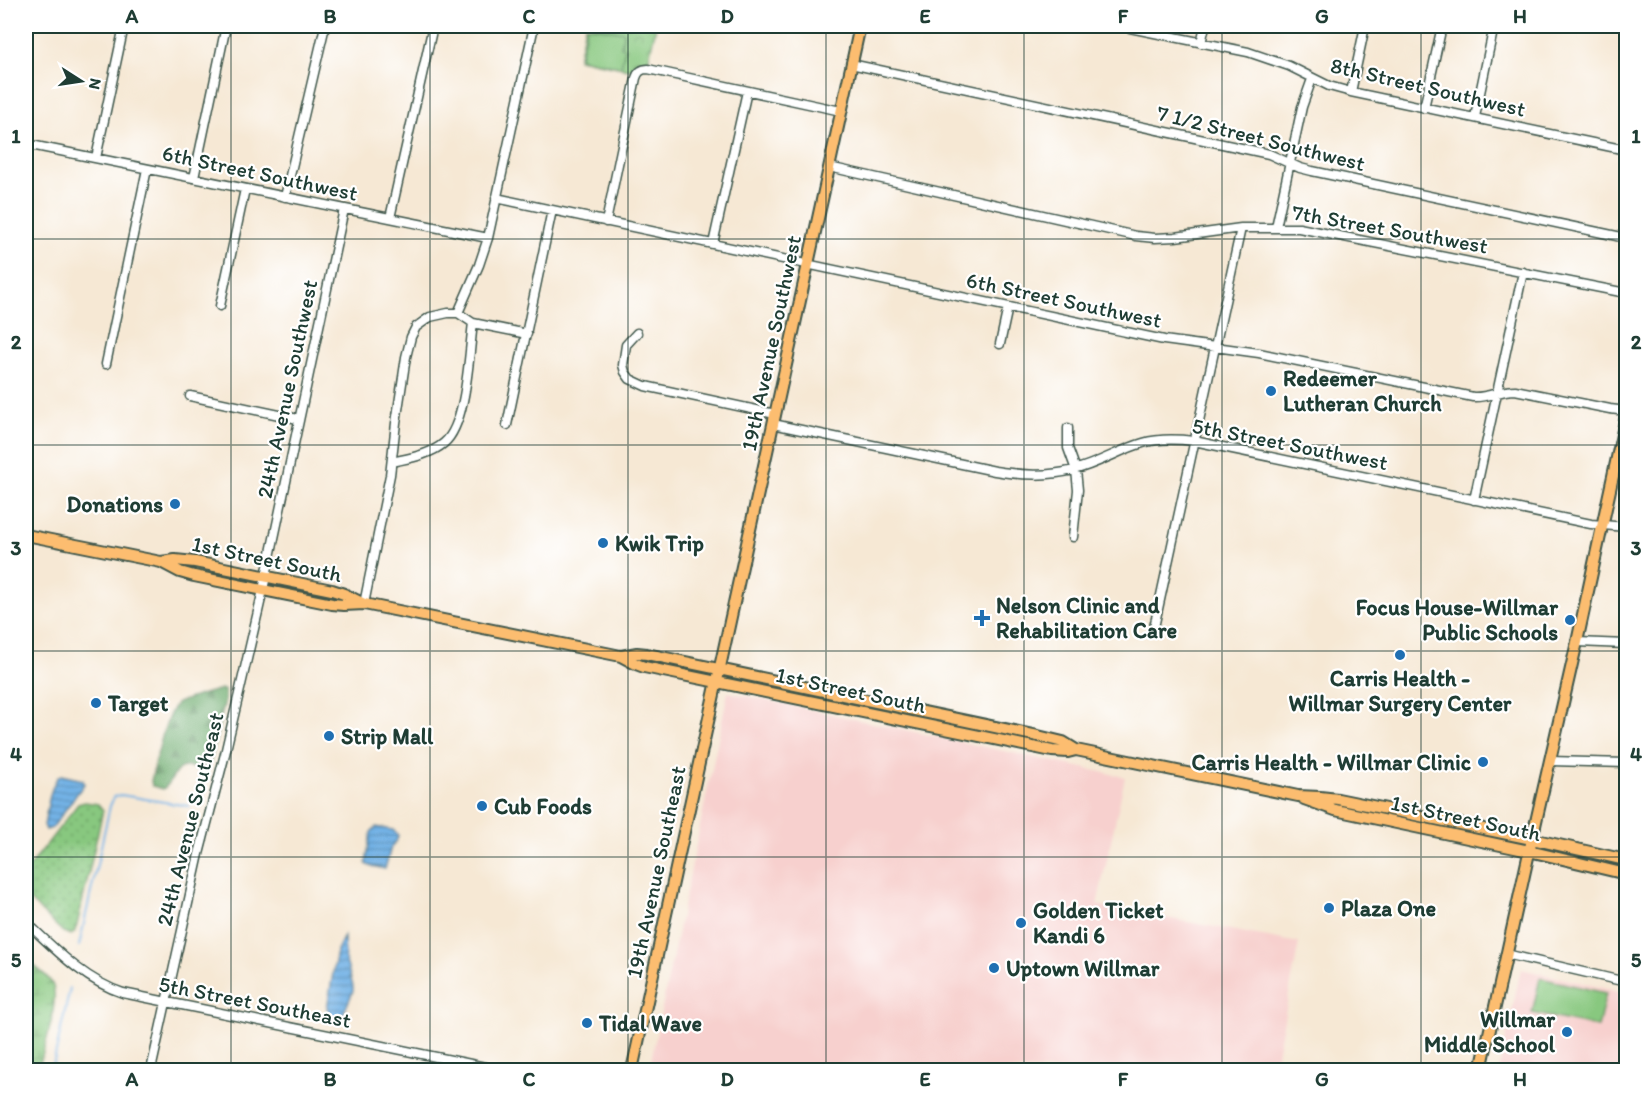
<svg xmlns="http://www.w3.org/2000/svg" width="1652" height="1096" font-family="Itim,sans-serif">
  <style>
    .built { fill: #f7d0ce }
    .grass { fill: url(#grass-dots); stroke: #54825a; stroke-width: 1.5 }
    .forest { fill: url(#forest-firs); stroke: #467451; stroke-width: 1.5 }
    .wetland { fill: url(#wetland-marsh); stroke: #54825a; stroke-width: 1.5 }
    .park { fill: url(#park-crowns); stroke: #54825a; stroke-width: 1.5 }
    .garden { fill: #88c87f; stroke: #54825a; stroke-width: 1.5 }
    .water { fill: url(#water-rules); stroke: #49788d; stroke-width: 1.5 }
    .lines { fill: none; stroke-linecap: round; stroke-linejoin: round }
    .stream { stroke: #73b2e6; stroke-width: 2 }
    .minor-casing { stroke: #3f574c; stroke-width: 11 }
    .major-casing { stroke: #3f574c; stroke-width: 14 }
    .minor { stroke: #fff; stroke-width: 8 }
    .major { stroke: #fcbd6f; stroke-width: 10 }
    .grid { fill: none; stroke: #1f3d34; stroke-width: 1.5; stroke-opacity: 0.55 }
    .poi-dot { fill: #1f6fb2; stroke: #fff; stroke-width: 2 }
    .labels { text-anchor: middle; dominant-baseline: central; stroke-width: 4.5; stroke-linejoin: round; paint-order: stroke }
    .street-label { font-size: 22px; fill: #1f3d34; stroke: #fff }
    .poi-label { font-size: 22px; font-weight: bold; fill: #1f3d34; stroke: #fff; text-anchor: start }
    .neatline { fill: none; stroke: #1f3d34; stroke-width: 2 }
    .grid-label { font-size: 20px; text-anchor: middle; font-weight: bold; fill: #1f3d34 }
  </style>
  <defs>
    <pattern id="grass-dots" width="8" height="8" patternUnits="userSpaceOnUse" patternTransform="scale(1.5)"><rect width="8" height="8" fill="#88c87f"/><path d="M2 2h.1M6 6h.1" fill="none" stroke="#6fa469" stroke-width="1.8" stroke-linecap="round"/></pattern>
    <pattern id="forest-firs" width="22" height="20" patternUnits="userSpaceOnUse" patternTransform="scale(1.5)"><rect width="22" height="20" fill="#6eac6e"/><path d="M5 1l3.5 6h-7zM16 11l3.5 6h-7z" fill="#5a8d5b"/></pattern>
    <pattern id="wetland-marsh" width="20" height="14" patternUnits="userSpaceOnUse" patternTransform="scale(1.5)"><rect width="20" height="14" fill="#88c87f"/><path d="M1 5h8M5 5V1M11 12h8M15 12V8" fill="none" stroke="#6fa469"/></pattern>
    <pattern id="park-crowns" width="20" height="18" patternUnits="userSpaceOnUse" patternTransform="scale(1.5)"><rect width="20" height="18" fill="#88c87f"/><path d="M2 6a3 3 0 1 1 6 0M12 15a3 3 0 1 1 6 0" fill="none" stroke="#6fa469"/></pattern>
    <pattern id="water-rules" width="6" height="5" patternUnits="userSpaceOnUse" patternTransform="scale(1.5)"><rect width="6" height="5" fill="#73b2e6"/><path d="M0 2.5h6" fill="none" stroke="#5e92bb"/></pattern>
  </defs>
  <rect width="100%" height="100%" fill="#fff"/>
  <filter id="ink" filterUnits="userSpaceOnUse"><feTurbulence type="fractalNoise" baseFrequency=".0167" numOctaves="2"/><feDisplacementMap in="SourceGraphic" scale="12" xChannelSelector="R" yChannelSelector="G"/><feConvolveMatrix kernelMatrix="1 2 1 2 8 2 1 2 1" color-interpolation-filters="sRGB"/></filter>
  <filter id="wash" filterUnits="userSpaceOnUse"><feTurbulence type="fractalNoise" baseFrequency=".008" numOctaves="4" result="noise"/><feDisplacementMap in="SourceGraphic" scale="24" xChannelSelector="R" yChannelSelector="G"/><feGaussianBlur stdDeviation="1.35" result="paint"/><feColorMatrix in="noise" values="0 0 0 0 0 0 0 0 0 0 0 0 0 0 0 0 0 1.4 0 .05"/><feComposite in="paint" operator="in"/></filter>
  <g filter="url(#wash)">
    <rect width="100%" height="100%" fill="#f6e8d4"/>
    <path class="built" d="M728 692 1125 777 1097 905 1299 943 1274 1070H649Z
      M1521 969 1626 993V1070H1499Z"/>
    <path class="grass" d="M85 802 98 804 103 810 77 925 74 933 71 935 63 932 26 897V871L74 809 78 804Z"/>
    <path class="forest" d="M221 689 225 691V700L211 761C198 775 188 762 179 769 172 775 172 783 163 789L152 786 151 781C154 766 166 714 176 704 180 700 215 691 221 689Z"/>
    <path class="wetland" d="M26 959C34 967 49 975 53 986 59 1004 43 1052 38 1070H26Z"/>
    <path class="park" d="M585 26H656L648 62C640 61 634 62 633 70L578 59Z"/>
    <path class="garden" d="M587 26 624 32 621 47 625 48 621 67 580 58Z
      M1540 978 1606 993 1598 1027 1532 1013Z"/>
    <path class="water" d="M61 775 83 780 84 784 52 828 46 830 44 825C47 812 50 781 61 775Z
      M376 827 393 830 398 835 397 840 391 847 385 869 367 865 366 863 371 832Z
      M344 936 345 958 353 986V991L342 1017 329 1015 327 1008 337 950Z"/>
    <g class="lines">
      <path class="stream" d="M79 946 110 806 114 797 121 795 189 806
        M52 1070 70 988"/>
    </g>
  </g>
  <g filter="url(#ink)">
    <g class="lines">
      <g class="minor-casing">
        <path id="minor" d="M1120 26 1248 52 1289 66 1329 86 1351 92 1626 150
          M1201 43 1205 26
          M851 64 1269 154 1300 168 1312 171 1626 238
          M1351 92 1365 26
          M1424 108 1442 26
          M1475 117 1494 26
          M26 144 488 238
          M96 158 124 26
          M829 167 1136 236 1155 238 1175 237 1241 228H1299L1626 293
          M194 178 226 26
          M285 197 325 26
          M496 198 1164 340 1259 353 1473 397C1488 398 1500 390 1515 390L1610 409 1626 411
          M390 218 433 26
          M606 222 636 78C638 72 641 69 648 69L841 111
          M1276 227 1302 107 1312 79
          M713 244 747 91
          M26 256 27 248
          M220 306 245 189
          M458 313 479 265 488 238 534 26
          M637 333 626 345 623 365 625 372 630 379 645 386 775 414
          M1000 344 1008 307
          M106 364 147 169
          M190 396 298 419
          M773 424 995 471C1021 475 1047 477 1073 470 1098 464 1119 450 1143 443 1160 438 1177 439 1194 441L1591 524 1626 527
          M507 425 552 210
          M1068 428V448L1076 470 1078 490 1073 537
          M392 462C409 458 430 455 444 443 467 424 469 352 473 323
          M1474 500 1523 272
          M364 604 390 475 396 423 406 357 411 337 416 327 430 317 448 313H458L473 323 527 334
          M1153 632 1241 228
          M1577 642 1626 644
          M1550 761 1626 763
          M26 922C55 949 84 980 123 993L500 1070
          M1506 954 1626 982
          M151 1070 199 854 225 754 263 590 344 209"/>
      </g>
      <g class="major-casing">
        <path id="major" d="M26 535 161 562 180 572 194 576 332 604 344 605 364 604
          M161 562 175 560 195 562 332 590 344 594 364 604 621 656 636 664 644 667 1052 751 1068 752 1076 750
          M621 656 637 653 647 654 1038 736 1063 742 1076 750 1298 796 1320 797 1338 799 1532 839 1626 860
          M1304 799 1335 810 1529 851 1626 874
          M632 1070 860 26
          M1481 1070 1532 839 1577 642 1626 416"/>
      </g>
      <use href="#minor" class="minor"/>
      <use href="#major" class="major"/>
    </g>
  </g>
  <path class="grid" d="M231 26V1070M430 26V1070M628 26V1070M826 26V1070M1024 26V1070M1222 26V1070M1421 26V1070M26 239H1626M26 445H1626M26 651H1626M26 857H1626"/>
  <g class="poi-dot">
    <circle cx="1271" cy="391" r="6"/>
    <circle cx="175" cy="504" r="6"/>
    <circle cx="603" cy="543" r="6"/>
    <path d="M979 609h6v6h6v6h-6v6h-6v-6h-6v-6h6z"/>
    <circle cx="1570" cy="620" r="6"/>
    <circle cx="1400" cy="655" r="6"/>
    <circle cx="96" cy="703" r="6"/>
    <circle cx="329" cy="736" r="6"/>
    <circle cx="1483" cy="762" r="6"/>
    <circle cx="482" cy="806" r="6"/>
    <circle cx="1329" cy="908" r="6"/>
    <circle cx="1021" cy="923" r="6"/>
    <circle cx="994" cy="968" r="6"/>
    <circle cx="587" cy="1023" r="6"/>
    <circle cx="1567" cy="1032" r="6"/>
  </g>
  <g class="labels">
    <g class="street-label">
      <text transform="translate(1428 87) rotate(13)">8th Street Southwest</text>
      <text transform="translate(1261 138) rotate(14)">7 1/2 Street Southwest</text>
      <text transform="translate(260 173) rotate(12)">6th Street Southwest</text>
      <text transform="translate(1390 229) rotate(10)">7th Street Southwest</text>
      <text transform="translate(1064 300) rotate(12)">6th Street Southwest</text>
      <text transform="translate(771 343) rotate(-78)">19th Avenue Southwest</text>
      <text transform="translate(287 389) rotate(-78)">24th Avenue Southwest</text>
      <text transform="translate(1290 444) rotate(11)">5th Street Southwest</text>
      <text transform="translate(267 559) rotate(12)">1st Street South</text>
      <text transform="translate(851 690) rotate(12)">1st Street South</text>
      <text transform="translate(1466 818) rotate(12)">1st Street South</text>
      <text transform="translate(190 819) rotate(-76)">24th Avenue Southeast</text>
      <text transform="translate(656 872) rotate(-78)">19th Avenue Southeast</text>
      <text transform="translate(255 1002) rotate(11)">5th Street Southeast</text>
    </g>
    <g class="poi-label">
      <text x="1283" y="378">Redeemer<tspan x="1283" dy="25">Lutheran Church</tspan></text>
      <text x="163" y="504" text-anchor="end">Donations</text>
      <text x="615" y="543">Kwik Trip</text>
      <text x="996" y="605">Nelson Clinic and<tspan x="996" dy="25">Rehabilitation Care</tspan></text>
      <text x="1558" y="607" text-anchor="end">Focus House-Willmar<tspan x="1558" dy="25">Public Schools</tspan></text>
      <text x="1400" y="678" text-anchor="middle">Carris Health -<tspan x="1400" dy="25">Willmar Surgery Center</tspan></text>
      <text x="108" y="703">Target</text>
      <text x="341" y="736">Strip Mall</text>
      <text x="1471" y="762" text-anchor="end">Carris Health - Willmar Clinic</text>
      <text x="494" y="806">Cub Foods</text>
      <text x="1341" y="908">Plaza One</text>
      <text x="1033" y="910">Golden Ticket<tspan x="1033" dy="25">Kandi 6</tspan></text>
      <text x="1006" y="968">Uptown Willmar</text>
      <text x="1555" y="1019" text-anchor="end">Willmar<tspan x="1555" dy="25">Middle School</tspan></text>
      <text x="599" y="1023">Tidal Wave</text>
    </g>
  </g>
  <rect width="1652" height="1096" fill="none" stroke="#fff" stroke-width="66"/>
  <g transform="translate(81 81) rotate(102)" stroke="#ffffff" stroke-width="4.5" paint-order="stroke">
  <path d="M0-4.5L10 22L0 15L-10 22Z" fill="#1f3d34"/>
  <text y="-9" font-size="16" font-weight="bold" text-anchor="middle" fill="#1f3d34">N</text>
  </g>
  <rect x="33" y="33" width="1586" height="1030" class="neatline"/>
  <g class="grid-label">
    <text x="132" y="23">A</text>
    <text x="330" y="23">B</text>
    <text x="529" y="23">C</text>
    <text x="727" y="23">D</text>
    <text x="925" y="23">E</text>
    <text x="1123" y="23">F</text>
    <text x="1322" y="23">G</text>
    <text x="1520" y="23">H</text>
    <text x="16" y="143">1</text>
    <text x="1636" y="143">1</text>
    <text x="16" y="349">2</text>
    <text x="1636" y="349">2</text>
    <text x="16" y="555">3</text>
    <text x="1636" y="555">3</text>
    <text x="16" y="761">4</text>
    <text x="1636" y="761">4</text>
    <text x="16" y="967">5</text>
    <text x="1636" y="967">5</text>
    <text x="132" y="1086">A</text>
    <text x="330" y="1086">B</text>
    <text x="529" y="1086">C</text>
    <text x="727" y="1086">D</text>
    <text x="925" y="1086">E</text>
    <text x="1123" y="1086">F</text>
    <text x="1322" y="1086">G</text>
    <text x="1520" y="1086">H</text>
  </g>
</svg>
